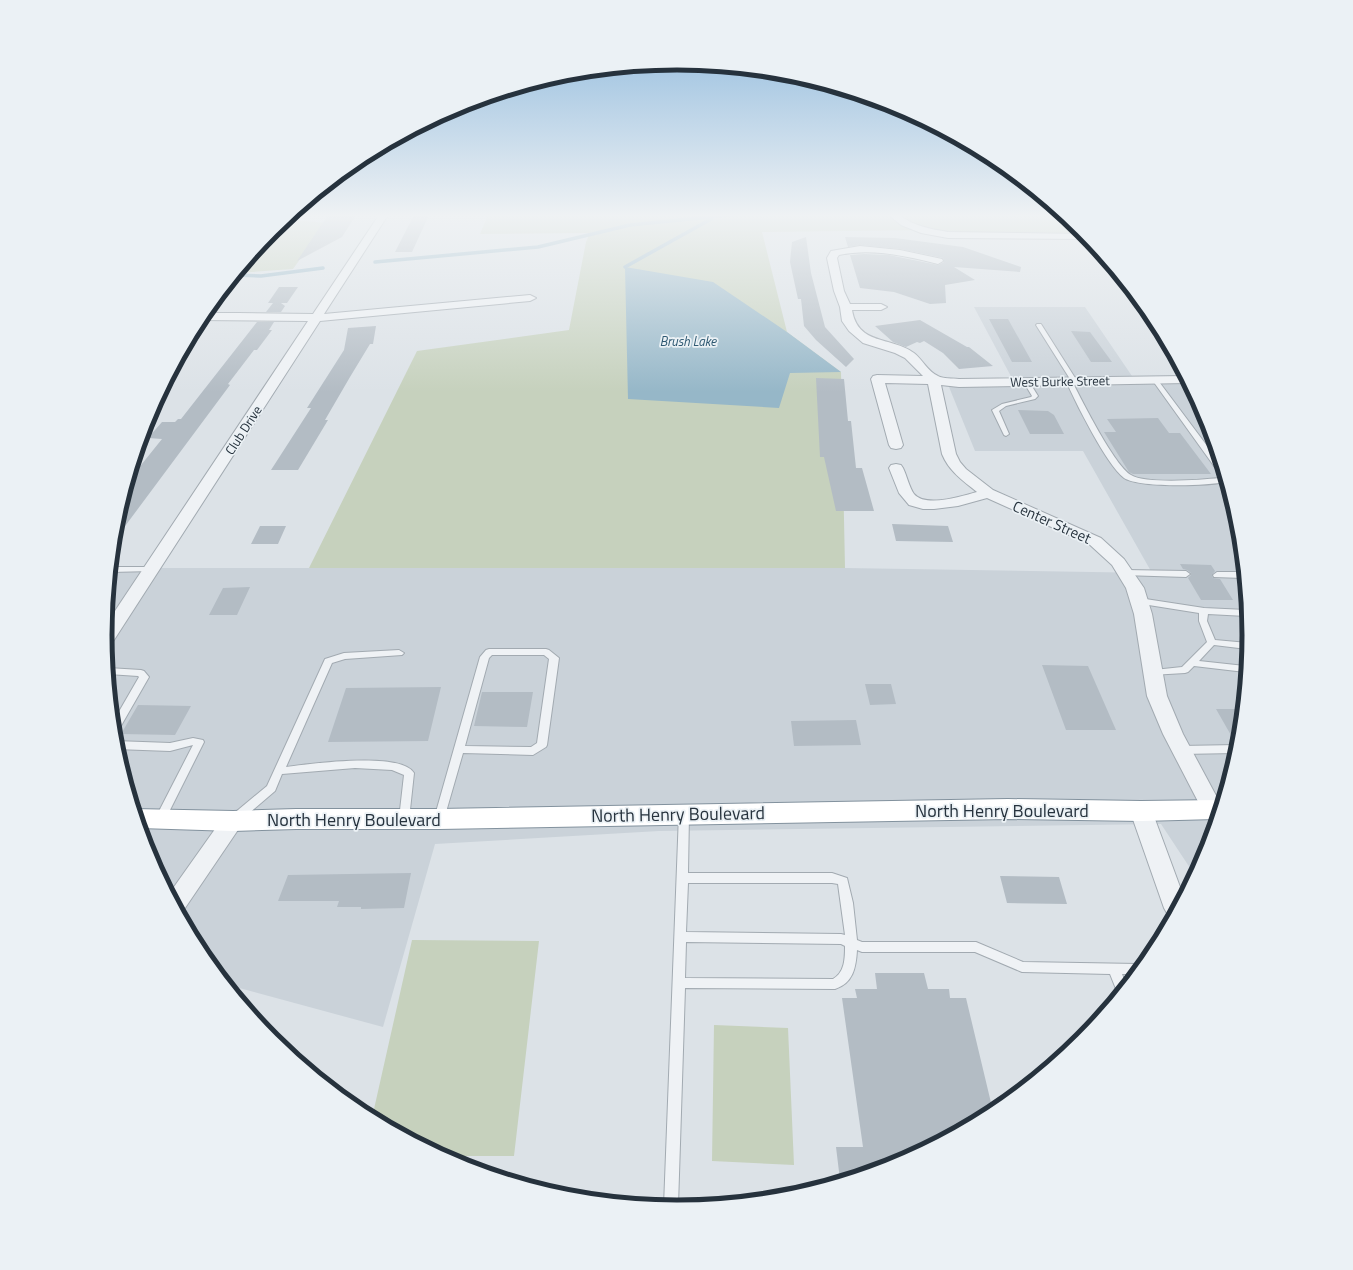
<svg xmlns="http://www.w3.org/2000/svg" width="1353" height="1270" font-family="'Titillium Web',sans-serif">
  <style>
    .built { fill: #cad2d9 }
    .green { fill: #c6d1bd }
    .water { fill: #96b7c8 }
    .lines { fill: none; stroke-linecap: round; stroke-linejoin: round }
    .stream { stroke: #96b7c8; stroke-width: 3.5 }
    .building { fill: #b3bcc4 }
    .service-casing { stroke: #a2aab1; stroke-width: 2 }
    .minor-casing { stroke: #a2aab1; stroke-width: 2 }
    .trunk-casing { stroke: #83929e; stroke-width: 2 }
    .path { stroke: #bbc0c5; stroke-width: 1.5; stroke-dasharray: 1.5 1.5; stroke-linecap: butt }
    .service { fill: #eff2f5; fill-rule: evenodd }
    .minor { fill: #eff2f5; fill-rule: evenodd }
    .trunk { fill: #fff; fill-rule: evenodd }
    .labels { text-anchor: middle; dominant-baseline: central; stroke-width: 3.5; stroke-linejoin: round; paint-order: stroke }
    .far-water-label { font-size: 13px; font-style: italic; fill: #2f5972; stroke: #ebf1f5 }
    .far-street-label { font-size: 13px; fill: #26323d; stroke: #ebf1f5 }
    .street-label { font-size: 15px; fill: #26323d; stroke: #ebf1f5 }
    .near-street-label { font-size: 18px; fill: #26323d; stroke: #ebf1f5 }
    .rim { fill: none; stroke: #26323d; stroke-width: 5 }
  </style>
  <rect width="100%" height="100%" fill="#dce2e7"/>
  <path class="built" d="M974 307H1085L1134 379 1185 380 1205 416 1238 524 1248 635 1237 747 1205 854 1194 874 1161 824 659 831 435 844 383 1027 228 985 201 953 148 854 115 746 105 635 111 568H845L1152 573 1083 451H975L947 382H1014Z"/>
  <path class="green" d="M488 215H707L726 217 744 215H892L905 220 896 215H1062L1083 233 959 232 929 230 762 232 787 332 841 372 845 568H309L417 351 569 330 586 242 590 233 480 234Z
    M286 219 326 223 293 269 237 273 272 230Z
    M412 940 539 941 514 1156H443L372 1118Z
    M714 1025 788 1028 794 1165 712 1161Z"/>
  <path class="water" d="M625 267 713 282 787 332 841 372 790 373 779 408 628 399Z"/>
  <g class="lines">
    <path class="stream" d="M375 262 538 247 630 225 730 215
      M625 267 711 219
      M235 275 261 276 323 268"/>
  </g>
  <path class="building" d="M328 215H356L342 237 297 261Z
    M414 215H429L412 252H395Z
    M806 237 811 273 825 327 854 359 846 367 816 340 804 326 801 299H798L790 262 792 242Z
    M845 237 895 238 963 247 1021 267 1020 272 954 267 975 280 945 285 946 303 930 304 894 292 860 288 850 255 864 254 889 255 938 265 944 262 943 258 900 249 860 245 848 247Z
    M279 287H298L287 303H281L285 306 281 312H266L273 303H268Z
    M989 319H1008L1032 362H1012Z
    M920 320 967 347H969L993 366 959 369 943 353 924 341 920 343 917 342 906 347 893 342 875 326Z
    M257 322H274L269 330H272L257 350H254L228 384 230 385 114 541 116 523 129 480 162 439 148 438 162 422H175L178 419H181Z
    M376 326 373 344H370L350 377 325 420H328L298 470H271L311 408H307L344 350 348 328Z
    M1071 331 1090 332 1112 362H1091Z
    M816 378 844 379 848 421H851L856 468H862L874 511H836L824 457H820Z
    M1018 410 1048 411 1054 415 1064 434H1030Z
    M1158 418 1169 433H1180L1211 474H1133L1129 472 1104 432H1116L1107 419Z
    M892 524 948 526 953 542 896 541Z
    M260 526H286L278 544H251Z
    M1180 564 1211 565 1215 571 1212 575 1213 578 1220 579 1233 600H1201L1188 578 1191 575V573L1187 570 1183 569Z
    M250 587 237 615H209L223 588Z
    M1042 665 1088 666 1116 730H1066Z
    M865 684H891L896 704 870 705Z
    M441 687 428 741 328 742 346 688Z
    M482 692H533L527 727 474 726Z
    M138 705 191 706 175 735 121 734Z
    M1216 709H1241L1238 744H1236Z
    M856 720 861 745 794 746 791 721Z
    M411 873 404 908 361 909V907H337L339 901H278L288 875Z
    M1000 876 1059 877 1067 904 1007 903Z
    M875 973H924L928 989H949L950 998H966L993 1111 895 1164 840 1180 836 1147H863L842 998H857L855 989H877Z"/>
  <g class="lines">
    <g class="service-casing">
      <path id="service" d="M1037 324H1041L1077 381 1073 383C1082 401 1115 466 1131 475 1145 484 1201 480 1219 478L1222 473H1219L1153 381 1152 380 1155 378 1157 379 1219 462 1225 482C1207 486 1139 488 1124 478 1106 464 1076 403 1066 381L1070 379 1036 325Z
        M1024 380H1028L1038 396 1035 399 1006 406 999 411 1009 434 1006 436 1004 435 992 410 1002 404 1031 397 1032 396 1023 381Z
        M111 567H152L156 569 152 571 111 572Z
        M1125 570 1186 571 1190 574 1186 577 1122 575 1121 573 1122 571Z
        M1217 572H1242L1243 578 1214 577 1213 575Z
        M1139 598 1204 608 1246 610V616L1208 614 1207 621 1215 640 1248 643 1247 649 1214 645 1199 661 1245 666V672L1194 666 1188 672 1185 673 1151 675 1149 673 1151 671 1154 670 1182 667 1207 642 1199 621V613L1136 603 1135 601 1136 599Z
        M489 649H546L549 650 559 658 547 745 546 747 533 755 463 753 444 819 443 822 439 823 435 822 434 819 480 657 486 650ZM492 655H544L549 659 537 743 531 747 465 746 489 658Z
        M399 650 404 653 402 655 345 659 332 663 286 767C309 764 401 751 414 773L409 819 408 822 404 823 400 822 399 819 404 775 392 770 355 768 282 774 275 791 240 821 236 822 232 821 231 818 232 815 267 786 325 659 344 653Z
        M108 668 141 670 144 671 149 677 118 731 114 732 113 722 139 677 138 676 108 674Z
        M193 738 203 740 204 742 164 822 160 823 156 822 155 819 193 745 170 751 116 749 115 741 170 743Z
        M1237 745 1236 753 1181 754 1177 753 1176 750 1177 747 1181 746Z
        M684 810 688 811 689 814 688 873H832L847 878 853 903 857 940 862 942H976L1023 962 1138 964 1142 965 1134 974H1122L1126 984 1118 994 1110 974 1022 972 975 952H862L857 950C856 968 853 983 835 989L685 988 678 1206H664L679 814 680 811ZM688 883H832L838 884 845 935 841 934 686 932ZM686 942 841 944 845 946C845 958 845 972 833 979L685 978Z"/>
    </g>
    <g class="minor-casing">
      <path id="minor" d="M379 215H388L324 314 530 295 536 298 530 301 320 321 114 640 111 644 106 645 105 626 308 321 199 320 204 313H238L313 314Z
        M889 215H899C914 226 930 229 948 232L1084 234 1088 239 948 238 921 233 901 225Z
        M860 246 900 250 942 259 943 261 938 264C906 256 872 248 839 255L837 258 844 291 850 304H881L887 307 881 310H852C858 346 891 336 914 353 922 359 928 372 938 376 943 379 953 378 959 379L1184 376 1187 383 959 387 941 385 956 454 960 462 966 469 993 490 1101 538 1124 559 1144 588 1152 614 1167 696 1183 734 1220 803 1216 816 1213 817 1205 815 1163 734 1147 696 1134 614 1126 588 1112 565 1089 544 987 498 958 506 934 509H923L909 505 899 493 889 468 891 465 896 464 901 465 903 468C907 476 909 487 914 494 926 508 962 496 977 492 962 480 949 471 942 454L928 384 885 383 903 445 901 448 896 449 891 448 889 445 871 379 873 376 877 375 923 376 905 358 895 353 863 343 849 331 842 321 840 307 834 291 827 258 831 251Z
        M1141 803 1149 805 1152 811 1183 895 1172 916 1168 915 1164 908 1130 811 1133 805Z
        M233 813 241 815 244 821 183 911 179 912 169 894 225 815Z"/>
    </g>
    <g class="trunk-casing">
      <path id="trunk" d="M1008 799 1141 801 1221 800 1216 819 1141 821 1008 819 439 829H296L233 831 140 828 134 809 233 811 296 809H439Z"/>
    </g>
    <path class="path" d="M1062 215 1068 224"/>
    <use href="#service" class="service"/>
    <use href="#minor" class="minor"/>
    <use href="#trunk" class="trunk"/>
  </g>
  <linearGradient id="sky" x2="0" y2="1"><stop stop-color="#87b5db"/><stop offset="0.55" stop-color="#eff2f4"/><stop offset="1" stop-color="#eff2f4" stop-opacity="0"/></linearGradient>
  <rect width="1353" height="392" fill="url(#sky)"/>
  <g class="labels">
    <g class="far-water-label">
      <text x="688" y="341">Brush Lake</text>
    </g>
    <g class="far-street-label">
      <text transform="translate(1060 381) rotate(-1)">West Burke Street</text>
      <text transform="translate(243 430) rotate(-57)">Club Drive</text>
    </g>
    <g class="street-label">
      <text transform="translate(1052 522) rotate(24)">Center Street</text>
    </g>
    <g class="near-street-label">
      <text x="1002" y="810">North Henry Boulevard</text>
      <text transform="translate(678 814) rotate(-1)">North Henry Boulevard</text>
      <text x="354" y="819">North Henry Boulevard</text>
    </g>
  </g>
  <path d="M0 0H1353V1270H0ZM112 635a565 565 0 1 1 1130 0a565 565 0 1 1-1130 0Z" fill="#ebf1f5" fill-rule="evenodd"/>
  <path class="rim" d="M112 635a565 565 0 1 1 1130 0a565 565 0 1 1-1130 0Z"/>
</svg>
